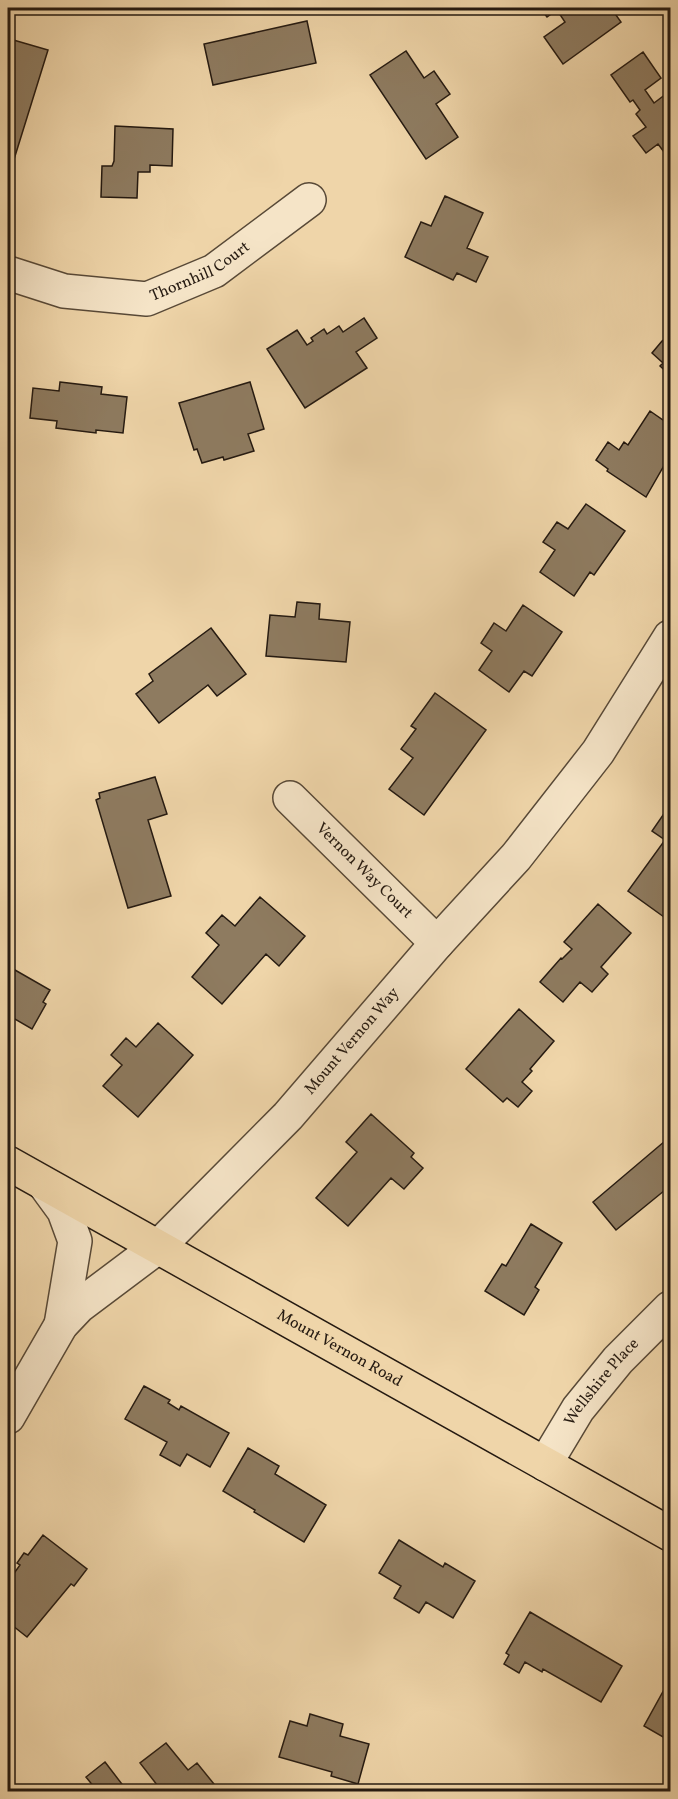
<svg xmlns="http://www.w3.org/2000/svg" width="678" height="1799" font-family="Vollkorn,serif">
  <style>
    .building { fill: #8e7b60; stroke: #251a11; stroke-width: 1.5 }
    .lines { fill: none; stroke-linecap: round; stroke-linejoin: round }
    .minor-casing { stroke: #584937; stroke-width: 36 }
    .major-casing { stroke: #251a11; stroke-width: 36 }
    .minor { stroke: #f5e4c7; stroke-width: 33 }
    .major { stroke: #efd5a9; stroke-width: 33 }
    .labels { text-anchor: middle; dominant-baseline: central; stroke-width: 4.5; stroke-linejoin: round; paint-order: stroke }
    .street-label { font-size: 16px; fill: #251a11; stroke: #f5e4c7 }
  </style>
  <rect width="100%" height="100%" fill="#efd5a9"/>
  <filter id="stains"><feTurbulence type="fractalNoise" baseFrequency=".00333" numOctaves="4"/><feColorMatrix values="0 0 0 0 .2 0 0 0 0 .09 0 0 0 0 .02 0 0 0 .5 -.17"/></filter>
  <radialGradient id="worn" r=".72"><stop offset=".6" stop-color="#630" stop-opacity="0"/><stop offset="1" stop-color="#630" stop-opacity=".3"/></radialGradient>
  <path class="building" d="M540 8H611L621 22 563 64 544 37 565 22 557 10 547 17Z
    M307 21 316 63 213 85 204 44Z
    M10 39 48 50 11 169 8 168V49Z
    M406 51 424 78 434 71 450 94 436 104 458 137 426 159 370 75Z
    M643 52 661 78 645 90 654 103 670 91V154L667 156 658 144 646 153 633 136 646 127 636 114 640 110 633 100 630 102 611 75Z
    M115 126 173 129 172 166 150 165V172H138L137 198 101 197 102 166H112L114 161Z
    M445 196 483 213 467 248 488 257 476 282 457 273 453 280 405 257 421 222 431 226Z
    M364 318 377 338 356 352 367 368 305 408 267 349 297 330 307 345 313 341 311 338 324 329 327 334 339 326 343 332Z
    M670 335V375L660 366 663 363 652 353 662 341Z
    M60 382 102 387 101 394 127 397 123 433 96 430V433L56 428 57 421 30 418 33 388 59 391Z
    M250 382 264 429 248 434 254 451 224 460 223 457 202 463 197 449 194 450 179 403Z
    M650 411 670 425V455L646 497 607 471 608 469 596 460 608 442 619 450 624 442 628 445Z
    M586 504 625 531 594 575 590 572 574 596 540 572 555 550 543 542 557 522 568 529Z
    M297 602 320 604 319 619 350 622 346 662 266 656 270 615 295 617Z
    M523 605 562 632 532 676 524 671 509 692 479 670 492 651 481 643 494 623 506 631Z
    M211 628 246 674 217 696 208 685 159 723 136 694 153 681 149 674Z
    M435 693 486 730 424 815 389 789 413 758 401 749 416 729 411 726Z
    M155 777 167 814 148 820 171 896 128 908 96 800 100 798 99 793Z
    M670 805V907L664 917 628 891 665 840 652 831Z
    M260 897 305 936 279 966 266 954 222 1004 192 977 219 945 206 933 222 915 235 926Z
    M598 904 631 933 601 967 608 974 592 992 580 982 563 1002 540 982 561 958 562 959 572 949 564 942Z
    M8 966 50 990 43 1002 46 1004 32 1029 8 1015Z
    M519 1009 554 1041 530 1069 532 1071 522 1082 532 1091 518 1107 507 1098 503 1102 466 1069Z
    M158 1023 193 1055 138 1117 103 1086 122 1065 111 1055 126 1038 136 1047Z
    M371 1114 414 1153 411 1157 423 1168 404 1189 391 1178 348 1226 316 1198 357 1152 346 1142Z
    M665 1141 670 1148V1186L616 1230 593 1202Z
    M531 1224 562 1243 535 1287 539 1290 524 1315 485 1291 502 1264 506 1266Z
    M144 1386 170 1400 168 1403 179 1410 181 1406 229 1433 210 1467 187 1454 180 1466 160 1455 167 1442 125 1419Z
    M248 1448 279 1466 275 1474 326 1505 304 1542 254 1512 255 1510 223 1491Z
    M43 1535 87 1569 74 1586 71 1584 27 1637 8 1622V1577L10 1579 20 1565 17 1563 24 1553 28 1555Z
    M399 1540 443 1567 445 1563 475 1581 453 1618 426 1602 419 1613 394 1598 401 1586 379 1573Z
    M530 1612 622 1666 601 1702 543 1669 542 1672 525 1662 519 1673 504 1664 509 1655 506 1653Z
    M665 1688 670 1692V1741L644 1726Z
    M310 1714 343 1724 340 1736 369 1744 358 1784 331 1776 332 1772 279 1757 290 1721 307 1726Z
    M166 1743 188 1770 197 1763 218 1789 215 1792H159L161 1790 140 1763Z
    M105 1762 128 1792H98L86 1777Z"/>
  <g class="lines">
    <g class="minor-casing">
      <g id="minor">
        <path id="s1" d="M8 273 64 291 147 299 214 271 309 200"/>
        <path id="s2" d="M290 798 437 943"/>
        <path d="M45 1185 64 1211 75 1241 61 1325"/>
        <path id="s3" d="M8 1417 61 1325 79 1306 159 1246 288 1116 437 943 516 857 598 752 670 637"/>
        <path id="s4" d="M545 1464 578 1409 618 1360 670 1308"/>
      </g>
    </g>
    <g class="major-casing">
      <g id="major">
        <path id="s5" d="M8 1163 670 1534"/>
      </g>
    </g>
    <use href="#minor" class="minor"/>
    <use href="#major" class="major"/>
  </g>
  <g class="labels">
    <g class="street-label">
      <text stroke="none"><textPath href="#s1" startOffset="202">Thornhill Court</textPath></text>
      <text stroke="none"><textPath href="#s2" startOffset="104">Vernon Way Court</textPath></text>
      <text stroke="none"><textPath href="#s3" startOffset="514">Mount Vernon Way</textPath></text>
      <text stroke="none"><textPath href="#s5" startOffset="380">Mount Vernon Road</textPath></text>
      <text stroke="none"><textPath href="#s4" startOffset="100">Wellshire Place</textPath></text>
    </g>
  </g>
  <rect width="678" height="1799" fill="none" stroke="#efd5a9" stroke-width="30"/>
  <rect x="9" y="9" width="660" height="1781" fill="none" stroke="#251a11" stroke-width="3"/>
  <rect x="15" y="15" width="648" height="1769" fill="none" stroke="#251a11" stroke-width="1.5"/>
  <rect width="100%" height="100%" filter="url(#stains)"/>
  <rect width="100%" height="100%" fill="url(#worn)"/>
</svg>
